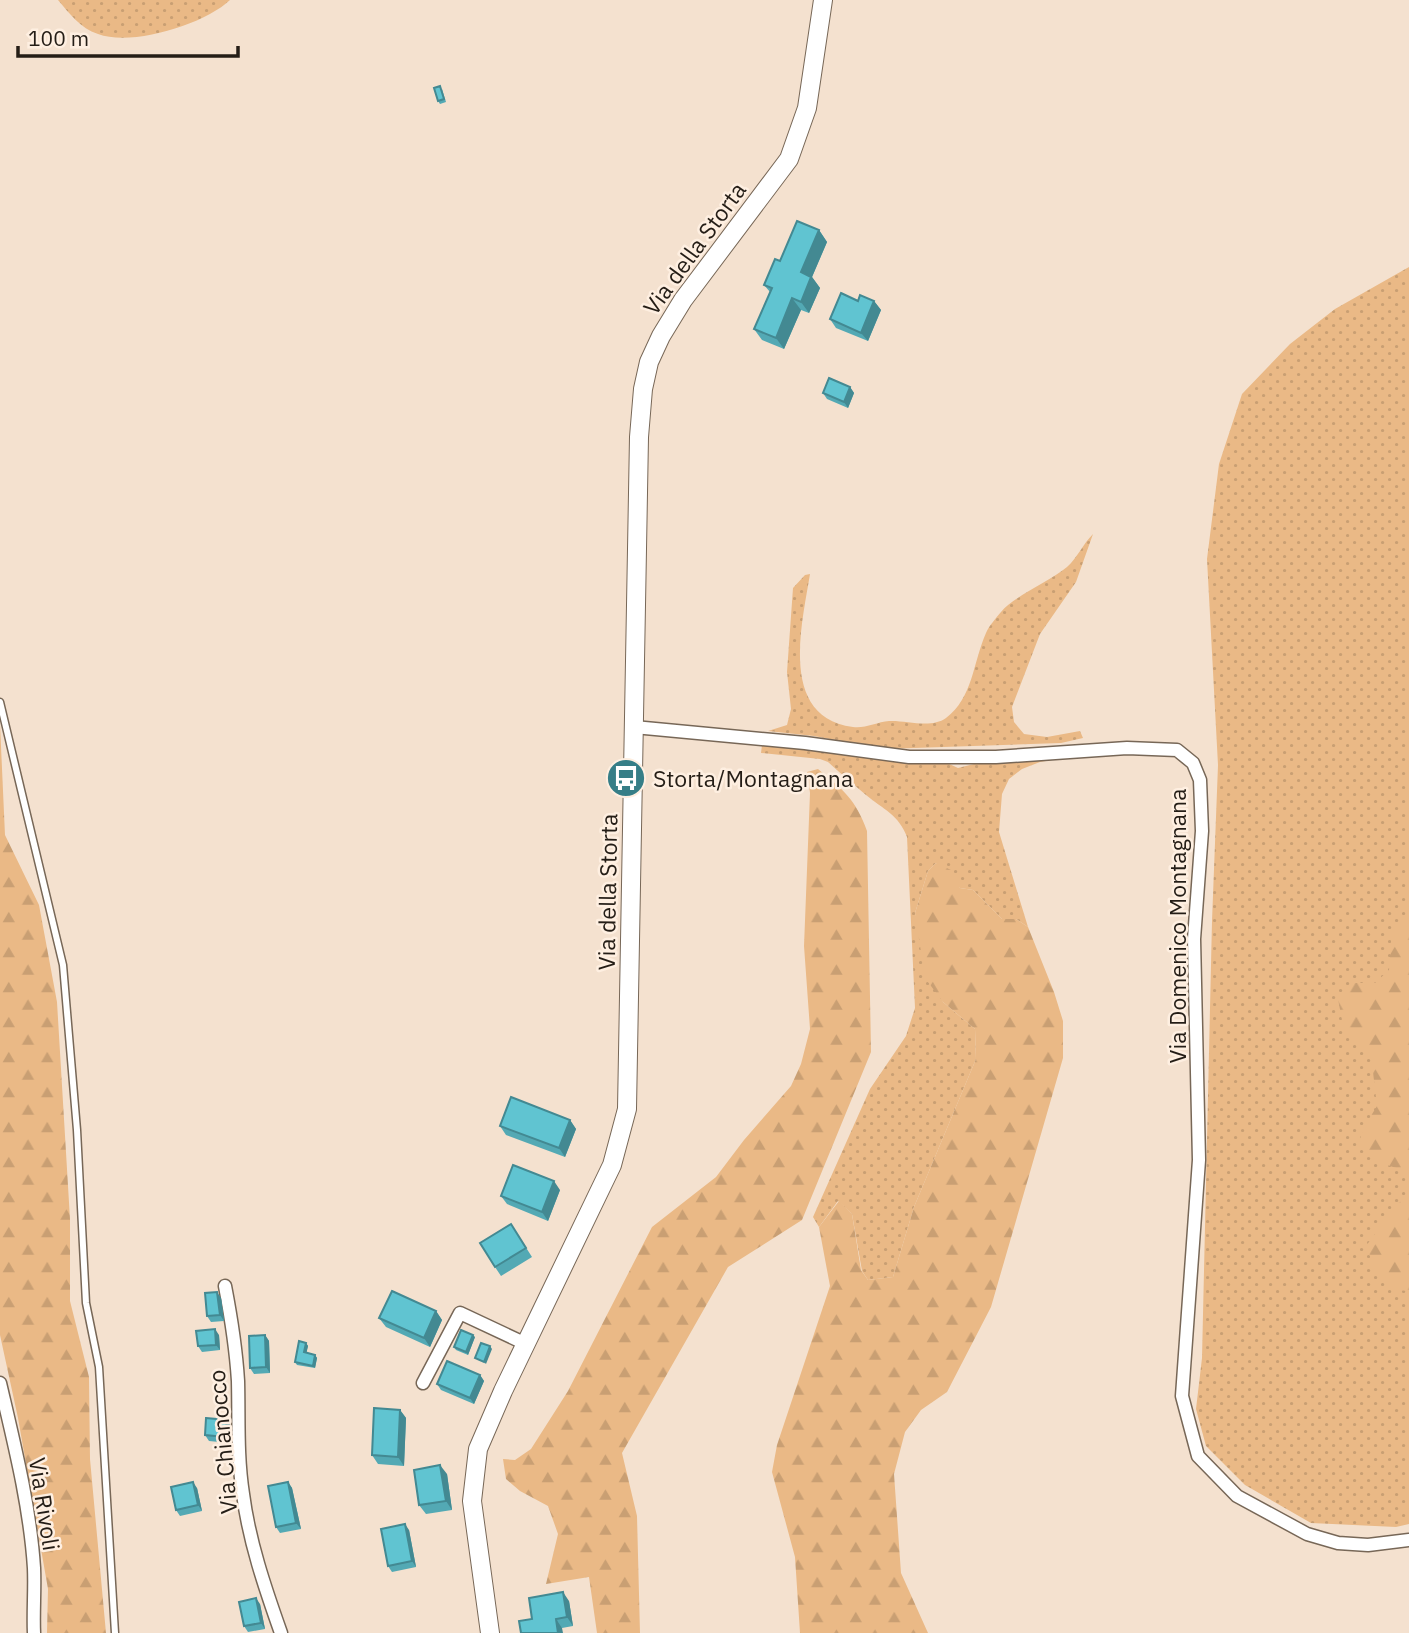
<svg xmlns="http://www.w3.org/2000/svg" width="1409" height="1633" font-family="'IBM Plex Sans',sans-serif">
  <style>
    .green { fill: url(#green-dots) }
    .forest { fill: url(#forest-firs) }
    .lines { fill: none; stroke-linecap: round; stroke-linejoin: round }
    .service-casing { stroke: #776757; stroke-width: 9 }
    .minor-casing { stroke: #776757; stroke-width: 15 }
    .secondary-casing { stroke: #776757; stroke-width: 20 }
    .service { stroke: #fff; stroke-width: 6 }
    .minor { stroke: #fff; stroke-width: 12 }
    .secondary { stroke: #fff; stroke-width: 18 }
    .wall { fill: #53a9b4 }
    .shaded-wall { fill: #438992 }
    .building { fill: #60c4d1; stroke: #438992; stroke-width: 2 }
    .labels { text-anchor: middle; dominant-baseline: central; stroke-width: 5; stroke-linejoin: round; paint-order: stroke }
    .street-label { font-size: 23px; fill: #241d16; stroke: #feefe1 }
    .poi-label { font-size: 23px; fill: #241d16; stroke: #feefe1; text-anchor: start }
  </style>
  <defs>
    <pattern id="green-dots" width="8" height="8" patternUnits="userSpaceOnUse" patternTransform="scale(1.75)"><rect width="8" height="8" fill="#eab986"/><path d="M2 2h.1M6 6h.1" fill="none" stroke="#c99f73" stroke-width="1.8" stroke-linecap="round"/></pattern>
    <pattern id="forest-firs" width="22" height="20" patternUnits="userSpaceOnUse" patternTransform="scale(1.75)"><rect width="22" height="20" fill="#eab986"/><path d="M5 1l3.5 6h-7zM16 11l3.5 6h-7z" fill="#c99f73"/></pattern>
  </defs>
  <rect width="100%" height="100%" fill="#f4e1cf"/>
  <path class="green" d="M58 0H230C205 24 132 47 98 34 80 28 70 14 58 0Z
    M1409 267V1524L1396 1527 1311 1523 1245 1485 1206 1446 1196 1409 1202 1358 1212 921 1218 765 1207 559 1219 464 1242 394 1290 344 1335 309Z
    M1093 534 1076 582 1040 634 1012 707 1014 722 1024 734 1047 737 1080 731 1083 738 1061 743 884 749 814 736 768 731 787 725 791 709 787 672 793 588 805 575 810 574C802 624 778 717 853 727 864 729 877 722 889 721 906 720 931 729 946 718 973 698 973 662 986 633 989 626 996 618 1001 612 1014 596 1049 582 1067 567 1077 558 1083 544 1093 534Z
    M762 745 813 748 871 759 945 762 958 768 982 762 1056 755 1058 759 1040 762 1022 769 1009 779 1002 794 999 832 1028 927 1016 919H1002L973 890 960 888 936 863 928 871 915 913 943 1002 975 1029 976 1059 914 1207 893 1277 868 1280 862 1271 852 1214 838 1201 819 1227 813 1217 870 1089 906 1036 915 1008 907 837C899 815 883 809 866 795 853 784 840 773 828 762L820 759 761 753Z"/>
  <path class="forest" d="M0 724 5 835 39 905 57 1002 70 1219V1301L89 1377 90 1459 106 1633H47L48 1589 18 1418 0 1335Z
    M818 769C844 791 855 798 867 831L871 1052 802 1220 728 1267 622 1453 637 1516 640 1633H597L589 1577 546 1584 558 1534 548 1506 520 1491 506 1479 503 1459 515 1460 531 1449 568 1391 652 1227 716 1177 744 1140 791 1086 801 1064 810 1029 804 946 810 793 807 772Z
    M936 863 951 870 960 888 973 890 1002 919H1016L1028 927 1054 992 1063 1021V1058L991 1307 947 1392 921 1410 905 1432 894 1474 901 1573 928 1633H800L795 1557 772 1472 777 1445 830 1286 819 1227 839 1201 852 1214 861 1270 868 1280 893 1277 914 1207 976 1059 975 1029 943 1002 925 978 915 913 928 871Z
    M1409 918V1162L1403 1170 1380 1163 1357 1146 1366 1124 1377 1106 1371 1055 1343 1025 1338 999 1352 983H1375L1389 970 1392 928Z
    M1409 1198V1291L1398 1290 1375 1269 1366 1246 1398 1203Z"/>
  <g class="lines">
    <g class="service-casing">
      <path id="service" d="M0 702 63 965 77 1130 86 1303 99 1367 115 1633"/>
    </g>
    <g class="minor-casing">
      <path id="minor" d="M634 727 805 743 909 757H996L1127 748 1177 750 1193 763 1200 780 1202 831 1194 939 1199 1160 1182 1396 1198 1456 1237 1496 1307 1534 1338 1543 1368 1545 1409 1540
        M225 1286C231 1317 236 1349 238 1381 239 1419 237 1456 243 1494 249 1541 265 1588 281 1633
        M0 1383C14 1443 30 1506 34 1568 35 1590 33 1612 34 1633
        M423 1383 460 1313 526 1344"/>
    </g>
    <g class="secondary-casing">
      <path id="secondary" d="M490 1633 472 1501 478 1449 503 1391 612 1165 627 1109 639 437 643 389 649 362 661 336 683 300 789 159 807 108 823 0"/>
    </g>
    <use href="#service" class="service"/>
    <use href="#minor" class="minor"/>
    <use href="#secondary" class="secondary"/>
  </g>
  <path class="wall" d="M442 89 446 102 440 104 438 101Z
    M819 230 827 242 812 277 820 288 809 313 801 310 784 349 762 340 754 329 770 292 764 285 780 261Z
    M858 301H874L881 310 868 341 836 328 830 319Z
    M850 387 854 393 848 408 827 399 823 393Z
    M570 1120 576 1129 565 1157 506 1135 500 1126Z
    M560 1190 548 1221 507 1204 501 1196Z
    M511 1224 532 1257 501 1276 495 1267Z
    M221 1298 224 1321 211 1322 207 1316Z
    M436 1311 442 1320 430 1347 386 1327 379 1318Z
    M219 1335 220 1350 202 1352 198 1346Z
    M265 1335 269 1341 270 1373 254 1374 250 1368Z
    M475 1337 468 1355 456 1350 454 1347Z
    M306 1343 308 1346 306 1353 315 1355 317 1358 315 1368 297 1365 295 1362Z
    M480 1375 484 1381 474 1404 441 1390 437 1384Z
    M400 1410 406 1418 404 1466 378 1464 372 1455Z
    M227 1420 231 1426 229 1443 209 1441 205 1435Z
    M447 1474 452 1510 426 1514 419 1505Z
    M288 1482 292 1488 301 1529 280 1533 276 1527Z
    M197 1488 202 1511 180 1516 176 1510Z
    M409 1530 416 1567 392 1572 388 1566Z
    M569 1601 573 1626 562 1628 532 1619Z
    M260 1604 265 1629 248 1632 244 1626Z"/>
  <path class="shaded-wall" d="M819 230 827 242 812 277 820 288 809 313 801 302V272Z
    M792 298 801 310 784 349 776 338Z
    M874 301 881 310 868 341 861 333Z
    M850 387 854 393 848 408 844 402Z
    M570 1120 576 1129 565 1157 559 1148Z
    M554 1181 560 1190 548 1221 542 1212Z
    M217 1292 221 1298 224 1321 220 1315Z
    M436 1311 442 1320 430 1347 424 1338Z
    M215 1329 219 1335 220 1350 216 1345Z
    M265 1335 269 1341 270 1373 266 1367Z
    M473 1335 475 1337 468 1355 466 1352Z
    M306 1343 308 1346 306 1355 304 1352Z
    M490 1346 492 1349 486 1364 484 1362Z
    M315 1355 317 1358 315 1368 313 1366Z
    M480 1375 484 1381 474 1404 470 1398Z
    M400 1410 406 1418 404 1466 398 1457Z
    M227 1420 231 1426 229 1443 225 1437Z
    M440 1465 447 1474 452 1510 446 1501Z
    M193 1482 197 1488 202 1511 198 1505Z
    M288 1482 292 1488 301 1529 296 1523Z
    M405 1524 409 1530 416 1567 412 1561Z
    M563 1592 569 1601 573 1626 567 1617Z
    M256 1598 260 1604 265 1629 261 1623Z
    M556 1619 562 1628 563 1633H558Z"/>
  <path class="building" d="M440 86 444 99 438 101 434 88Z
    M797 221 819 230 801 272 811 277 801 302 792 298 776 338 754 329 772 288 764 285 775 259 780 261Z
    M841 293 858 301 860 295 874 301 861 333 830 319Z
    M829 378 850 387 844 402 823 393Z
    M511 1097 570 1120 559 1148 500 1126Z
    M513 1165 554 1181 542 1212 501 1196Z
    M511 1224 526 1248 495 1267 480 1243Z
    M392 1291 436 1311 424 1338 379 1318Z
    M217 1292 220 1315 207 1316 205 1293Z
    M215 1329 216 1345 198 1346 196 1331Z
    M461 1330 473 1335 466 1352 454 1347Z
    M265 1335 266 1367 250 1368 249 1336Z
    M299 1341 306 1343 304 1352 315 1355 313 1366 295 1362Z
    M481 1343 490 1346 484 1362 475 1358Z
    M447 1361 480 1375 470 1398 437 1384Z
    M374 1408 400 1410 398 1457 372 1455Z
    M206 1418 227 1420 225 1437 205 1435Z
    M440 1465 446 1501 419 1505 414 1470Z
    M193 1482 198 1505 176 1510 171 1487Z
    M288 1482 296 1523 276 1527 268 1486Z
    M405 1524 412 1561 388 1566 381 1529Z
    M563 1592 567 1617 556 1619 558 1633H521L519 1621 532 1619 529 1598Z
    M256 1598 261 1623 244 1626 239 1602Z"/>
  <defs>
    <g id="bus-disc" transform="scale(2.0125)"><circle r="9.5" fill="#367e87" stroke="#feefe1"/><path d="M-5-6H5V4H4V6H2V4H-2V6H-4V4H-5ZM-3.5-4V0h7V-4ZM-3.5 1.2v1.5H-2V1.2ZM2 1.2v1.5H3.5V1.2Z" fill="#fff"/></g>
  </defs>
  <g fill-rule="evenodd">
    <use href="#bus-disc" x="626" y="778"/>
  </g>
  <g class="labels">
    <g class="street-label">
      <text transform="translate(694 248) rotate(-54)">Via della Storta</text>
      <text transform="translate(607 892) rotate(-89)">Via della Storta</text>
      <text transform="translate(1177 926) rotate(-90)">Via Domenico Montagnana</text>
      <text transform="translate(222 1442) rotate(-95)">Via Chianocco</text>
      <text transform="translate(45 1504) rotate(81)">Via Rivoli</text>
    </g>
    <g class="poi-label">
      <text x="653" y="778">Storta/Montagnana</text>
    </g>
  </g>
  <path d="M18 46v10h220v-10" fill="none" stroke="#241d16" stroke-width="3.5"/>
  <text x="28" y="46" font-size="21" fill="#241d16" stroke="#feefe1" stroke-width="5" paint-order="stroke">100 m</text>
</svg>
